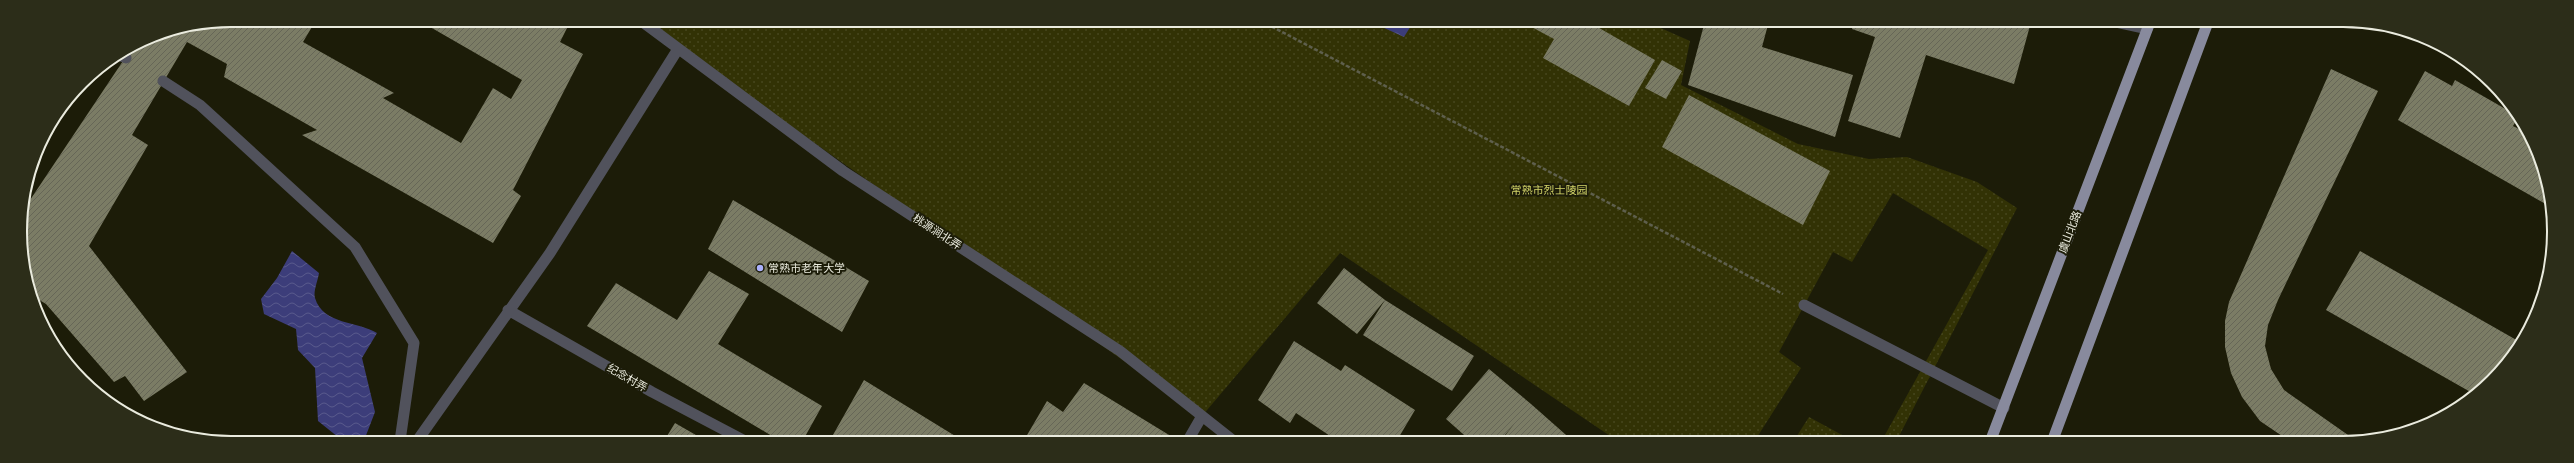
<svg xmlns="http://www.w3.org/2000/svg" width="2574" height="463" font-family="'Alegreya Sans','Noto Sans SC',sans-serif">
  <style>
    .green { fill: url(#green-dots) }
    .water { fill: url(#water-waves) }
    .building { fill: url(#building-hatch) }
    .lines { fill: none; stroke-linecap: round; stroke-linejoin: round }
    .path { stroke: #5e5f4d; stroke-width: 2.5; stroke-dasharray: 4 2; stroke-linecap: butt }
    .service { stroke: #51525c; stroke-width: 11 }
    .primary { stroke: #888a9d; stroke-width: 11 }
    .poi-dot { fill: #aab0fb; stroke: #1c1c08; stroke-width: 1.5 }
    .labels { text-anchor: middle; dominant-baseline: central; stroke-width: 4; stroke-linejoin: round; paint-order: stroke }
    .park-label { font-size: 11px; fill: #d1d368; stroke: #1c1c08 }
    .street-label { font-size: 11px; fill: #eaebde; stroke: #1c1c08 }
    .poi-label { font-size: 11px; fill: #eaebde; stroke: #1c1c08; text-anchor: start }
    .rim { fill: none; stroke: #eaebde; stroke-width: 2 }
  </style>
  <defs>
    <pattern id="green-dots" width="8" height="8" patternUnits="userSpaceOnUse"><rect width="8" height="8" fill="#323205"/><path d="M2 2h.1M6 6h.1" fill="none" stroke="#46461d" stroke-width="1.8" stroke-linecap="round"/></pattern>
    <pattern id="water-waves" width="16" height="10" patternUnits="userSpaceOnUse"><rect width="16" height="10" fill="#3c3d7a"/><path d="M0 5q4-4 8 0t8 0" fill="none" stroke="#58598c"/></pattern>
    <pattern id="building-hatch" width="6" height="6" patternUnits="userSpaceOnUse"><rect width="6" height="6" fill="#7b7c65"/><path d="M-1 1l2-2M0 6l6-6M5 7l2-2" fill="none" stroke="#666657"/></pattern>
  </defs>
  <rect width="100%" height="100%" fill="#1c1c08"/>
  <path class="green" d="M640 20 1369 21 1404 36 1414 21H1645L1690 41 1681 85 1798 144 1869 159 1907 157 1977 182 2017 208 1896 442H1881L1988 250 1893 193 1852 262 1833 252 1779 352 1801 368 1754 442H1619L1340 253 1202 416Z
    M1809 417 1855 442H1793Z"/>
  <path class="water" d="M1369 21H1414L1404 37Z
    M292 251 319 273C318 280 313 292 315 298 323 325 358 321 377 333L362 358 375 412 365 438 343 441 318 421 315 368 298 350 296 329 264 314 261 299 277 278Z"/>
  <path class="building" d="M232 20H261L270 23 271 20H316L303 42 394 93 383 98 461 143 493 88 511 99 522 80 418 20H552L567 28 560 42 583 54 513 190 521 196 493 243 302 135 317 130 224 77 227 64 187 42 132 135 148 145 89 246 187 372 144 401 125 376 114 382 46 304 31 295 20 218 23 205 26 206 131 49 151 36Z
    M1520 21H1587L1655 60 1629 106 1543 58 1554 39Z
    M1705 21H1769L1762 47 1853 75 1835 137 1688 85Z
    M1854 21H1948L2031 22 2014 84 1926 55 1900 138 1848 121 1875 37 1852 29Z
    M1662 60 1682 71 1666 99 1645 88Z
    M2331 69 2378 91 2278 300 2268 325 2265 346 2271 369 2284 390 2358 442H2291L2260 421 2242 397 2231 373 2225 347V321L2229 302Z
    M2425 71 2452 86 2455 80 2516 115 2518 118 2513 126 2525 132 2547 177 2549 206 2398 120Z
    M1689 95 1830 171 1803 225 1662 147Z
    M733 200 869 281 842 332 708 249Z
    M2360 251 2520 342 2492 381 2474 394 2326 310Z
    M1344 268 1385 300 1357 334 1317 303Z
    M709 271 749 294 718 344 822 406 802 442H782L587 326 616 283 677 320Z
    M1385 300 1474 356 1452 391 1363 335Z
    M1294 341 1341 371 1345 365 1415 410 1396 442H1339L1296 413 1290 423 1258 400Z
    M1489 369 1531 404 1574 442H1500L1515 423 1499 442H1472L1446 419Z
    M864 380 965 442H829Z
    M1084 383 1174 438 1171 442H1023L1047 401 1063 412Z
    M675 423 708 442 664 441Z"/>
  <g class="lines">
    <path class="path" d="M1261 21 1783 294"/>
    <path class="service" d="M640 20 843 171 1120 351 1235 442
      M2115 22 2147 29
      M121 56 126 58
      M163 81 200 105 355 247 414 343 400 441
      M1804 305 2004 408
      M508 310 652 392 747 442
      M417 441 550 253 678 49
      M1187 442 1202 416"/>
    <path class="primary" d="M1990 442 2150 22
      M2052 442 2208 22"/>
  </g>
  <circle class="poi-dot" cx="760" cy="268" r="4"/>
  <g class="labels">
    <g class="park-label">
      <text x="1549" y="190">常熟市烈士陵园</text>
    </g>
    <g class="street-label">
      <text transform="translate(937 232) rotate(33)">桃源涧北弄</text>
      <text transform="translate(2070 232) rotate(-69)">虞山北路</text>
      <text transform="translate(627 378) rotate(30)">纪念村弄</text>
    </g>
    <g class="poi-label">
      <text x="768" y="268">常熟市老年大学</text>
    </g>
  </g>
  <path d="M0 0H2574V463H0ZM231 27H2343A204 204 0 0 1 2547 231V232A204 204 0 0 1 2343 436H231A204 204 0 0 1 27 232V231A204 204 0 0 1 231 27Z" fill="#2c2d19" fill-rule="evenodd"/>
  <path class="rim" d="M231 27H2343A204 204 0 0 1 2547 231V232A204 204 0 0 1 2343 436H231A204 204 0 0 1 27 232V231A204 204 0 0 1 231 27Z"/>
</svg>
